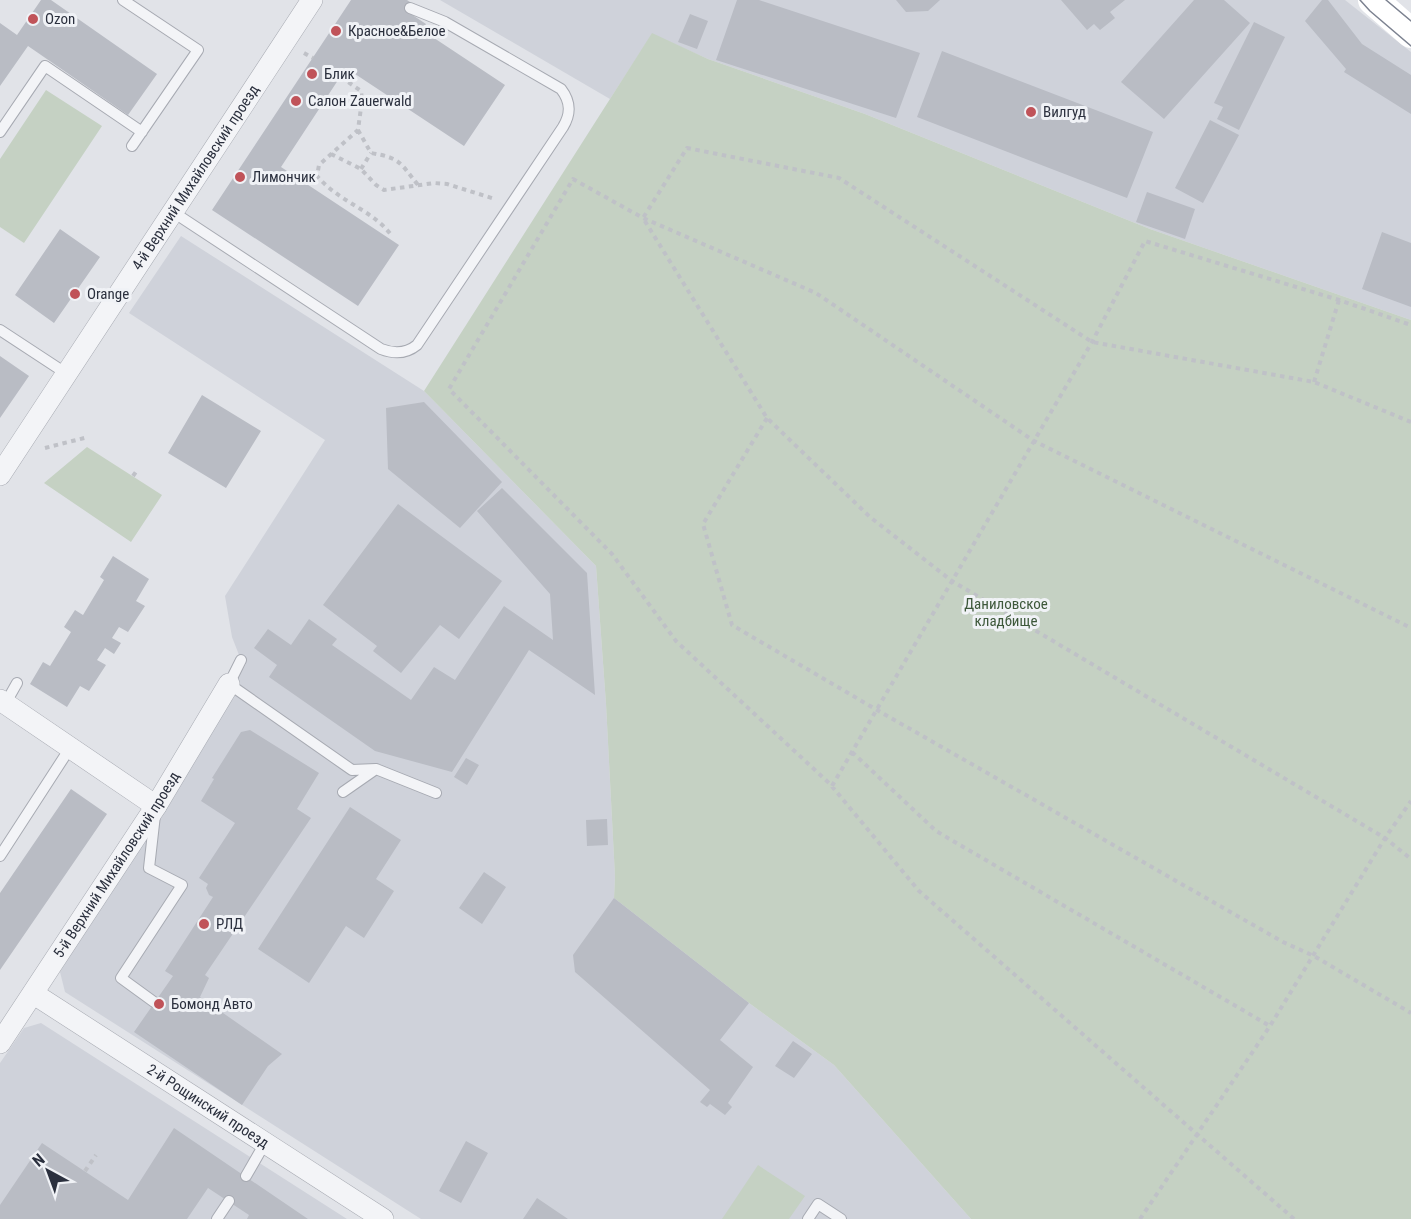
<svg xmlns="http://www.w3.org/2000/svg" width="1411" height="1219" font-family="'Roboto Condensed',sans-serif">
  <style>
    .built { fill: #cfd2da }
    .green { fill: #c5d1c3 }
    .building { fill: #b9bcc4 }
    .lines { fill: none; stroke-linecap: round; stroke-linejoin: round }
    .lane-casing { stroke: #a7aab2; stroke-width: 12 }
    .street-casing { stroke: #a7aab2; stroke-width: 22 }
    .path { stroke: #bfc1c7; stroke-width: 4; stroke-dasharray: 4.5 4.5; stroke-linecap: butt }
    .lane { stroke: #f3f4f7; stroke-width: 10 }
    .street { stroke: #f3f4f7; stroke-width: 21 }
    .secondary { stroke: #fff; stroke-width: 30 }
    .tram { stroke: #7c8290; stroke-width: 1.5 }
    .poi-dot { fill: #c05359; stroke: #f0f2f6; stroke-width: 2 }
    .labels { text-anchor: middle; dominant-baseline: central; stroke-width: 6; stroke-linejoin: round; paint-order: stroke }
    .poi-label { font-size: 15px; fill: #2b303e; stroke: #f0f2f6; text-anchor: start }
    .street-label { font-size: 15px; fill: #2b303e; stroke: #f0f2f6 }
    .park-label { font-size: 15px; fill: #3d583a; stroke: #f0f2f6 }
  </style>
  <rect width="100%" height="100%" fill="#e1e3e8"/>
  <path class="built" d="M440 0H1345L1411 52V320L1150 229 865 114 708 59 652 34 610 99Z
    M181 236 424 391 596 566 606 704 615 877 614 898 749 1003 834 1065 971 1219H421L65 992 60 972 246 664 241 660 232 637 225 596 325 440 129 313Z
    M41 1023 347 1219H0V1063L24 1028Z"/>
  <path class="green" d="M652 33 708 59 865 114 1150 229 1411 320V1219H971L834 1065 749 1003 614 898 615 877 606 704 596 566 424 391Z
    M46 90 102 126 24 243 0 227V159Z
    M87 447 162 495 131 542 44 483Z
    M758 1165 805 1196 789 1219H722Z"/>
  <path class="building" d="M41 0H51L157 74 128 115 28 46 0 86V23L17 35Z
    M351 0H407L413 4 408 12 426 24 422 30 505 85 464 146 346 68 281 167 399 245 358 306 212 210Z
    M737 0H759L920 53 896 118 716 60Z
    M896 0H940L928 11 906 12Z
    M1061 0H1125L1110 12 1115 18 1100 30 1094 24 1087 30Z
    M1194 0H1224L1250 23 1164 119 1121 82Z
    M1322 0H1328L1362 44 1411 75V114L1344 72 1346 69 1305 21Z
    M690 14 708 21 697 49 678 42Z
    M1254 22 1285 37 1239 130 1217 119 1223 107 1214 103Z
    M942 51 1153 132 1127 198 917 117Z
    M1210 120 1239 135 1203 203 1175 188Z
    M1147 192 1195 209 1185 239 1136 222Z
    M60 229 100 257 54 323 15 295Z
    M1382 232 1411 243V307L1362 289Z
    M0 356 29 376 0 418Z
    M202 395 261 431 226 488 168 453Z
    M424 402 502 482 460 528 388 469 386 408Z
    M502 488 587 573 595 695 529 650 452 772 375 751 269 677 277 665 254 648 268 629 291 645 309 619 337 639 332 645 411 700 434 667 455 680 504 606 553 640 550 594 477 511Z
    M398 504 502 581 459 639 440 625 401 673 373 651 377 646 323 605Z
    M113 556 149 579 136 601 145 606 128 632 119 627 112 638 121 643 114 654 105 648 97 660 106 665 89 691 80 686 67 707 30 684 43 662 50 666 71 632 64 627 75 610 83 615 104 580 100 577Z
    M250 730 319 773 297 809 311 818 205 975 209 978 200 997 282 1054 268 1066 242 1105 134 1032 173 976 165 971 213 897 209 895 206 888 208 884 199 878 235 823 201 801 214 779 212 778 241 732Z
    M466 758 479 765 467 785 454 777Z
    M71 789 107 814 0 970V893Z
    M350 807 401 840 376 879 394 891 364 938 346 926 309 983 258 949Z
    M607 819 608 845 587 846 586 820Z
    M484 872 506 887 482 924 459 908Z
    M614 898 749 1003 720 1040 753 1067 728 1103 732 1107 725 1115 710 1104 707 1107 700 1102 710 1090 575 972 573 955Z
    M793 1041 812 1054 794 1078 775 1066Z
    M174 1128 308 1219H247L249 1215 208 1188 187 1219H0V1205L42 1143 128 1200Z
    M466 1141 488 1153 461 1203 439 1191Z
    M537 1198 568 1219H523Z"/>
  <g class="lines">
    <g class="lane-casing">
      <path id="lane" d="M123 0 198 50 132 146
        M0 132 45 66 142 132
        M173 212 381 349C394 354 406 354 417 345L563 127C571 114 571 102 561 89L445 22 410 8
        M0 330 67 374
        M241 660 229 684 352 770 376 769 436 793
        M4 706 17 683
        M343 792 376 769
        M0 856 70 748
        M154 1002 121 978 182 885 149 868 155 815
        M246 1176 265 1143
        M217 1219 229 1201
        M808 1219 818 1204 841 1219"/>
    </g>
    <g class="street-casing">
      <g id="street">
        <path id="s1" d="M0 475 312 0"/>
        <path d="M0 700 156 806"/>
        <path id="s2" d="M34 994 383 1219"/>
        <path id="s3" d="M0 1043 156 806 229 684"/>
      </g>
    </g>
    <path class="path" d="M304 53 313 58
      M341 77 361 91 362 100 358 130 319 165 317 176C340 203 372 209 392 236
      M358 130 371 153C401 158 400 163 418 185
      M331 154 361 169 376 185 384 190 434 183 447 184 495 199
      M361 169 371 153
      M1314 382 1339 300
      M767 418 703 524 732 625 877 710 1283 942 1314 956 1411 1013
      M1411 422 1314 382 1092 342 839 178 687 148 643 218 767 418 870 517 952 581 1385 838 1411 859
      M45 448 88 437
      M133 476 138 469
      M852 752 936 831 1270 1026
      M832 786 1092 342 1145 241 1339 300 1411 325
      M85 1171 96 1155
      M1140 1219 1270 1026 1385 838 1411 801
      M1294 1219 919 891 830 784 676 641 612 554 449 389 573 179 643 218 816 293 1034 441 1411 628"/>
    <use href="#lane" class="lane"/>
    <use href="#street" class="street"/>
    <path class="secondary" d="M1373 0 1411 33"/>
    <path class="tram" d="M1360 0 1370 11 1411 46
      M1386 0 1411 21"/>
  </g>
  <g class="poi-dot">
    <circle cx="33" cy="19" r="6"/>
    <circle cx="336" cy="31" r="6"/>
    <circle cx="312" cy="74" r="6"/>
    <circle cx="296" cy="101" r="6"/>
    <circle cx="1031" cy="112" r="6"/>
    <circle cx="240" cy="177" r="6"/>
    <circle cx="75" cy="294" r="6"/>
    <circle cx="204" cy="924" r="6"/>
    <circle cx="159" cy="1004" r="6"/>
  </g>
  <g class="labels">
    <g class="poi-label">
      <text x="45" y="19">Ozon</text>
      <text x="348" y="31">Красное&amp;Белое</text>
      <text x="324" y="74">Блик</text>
      <text x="308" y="101">Салон Zauerwald</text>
      <text x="1043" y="112">Вилгуд</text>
      <text x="252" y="177">Лимончик</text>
      <text x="87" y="294">Orange</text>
      <text x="216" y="924">РЛД</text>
      <text x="171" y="1004">Бомонд Авто</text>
    </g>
    <g class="street-label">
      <text stroke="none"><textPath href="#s1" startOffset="356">4-й Верхний Михайловский проезд</textPath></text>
      <text stroke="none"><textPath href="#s3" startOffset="213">5-й Верхний Михайловский проезд</textPath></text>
      <text stroke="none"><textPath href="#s2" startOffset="207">2-й Рощинский проезд</textPath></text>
    </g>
    <g class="park-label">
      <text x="1006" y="604">Даниловское<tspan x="1006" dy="17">кладбище</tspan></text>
    </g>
  </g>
  <g transform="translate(48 1171) rotate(319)" stroke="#f0f2f6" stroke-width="4.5" paint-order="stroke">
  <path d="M0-4.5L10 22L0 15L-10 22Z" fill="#2b303e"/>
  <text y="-9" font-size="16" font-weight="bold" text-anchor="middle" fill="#2b303e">N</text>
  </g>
</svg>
